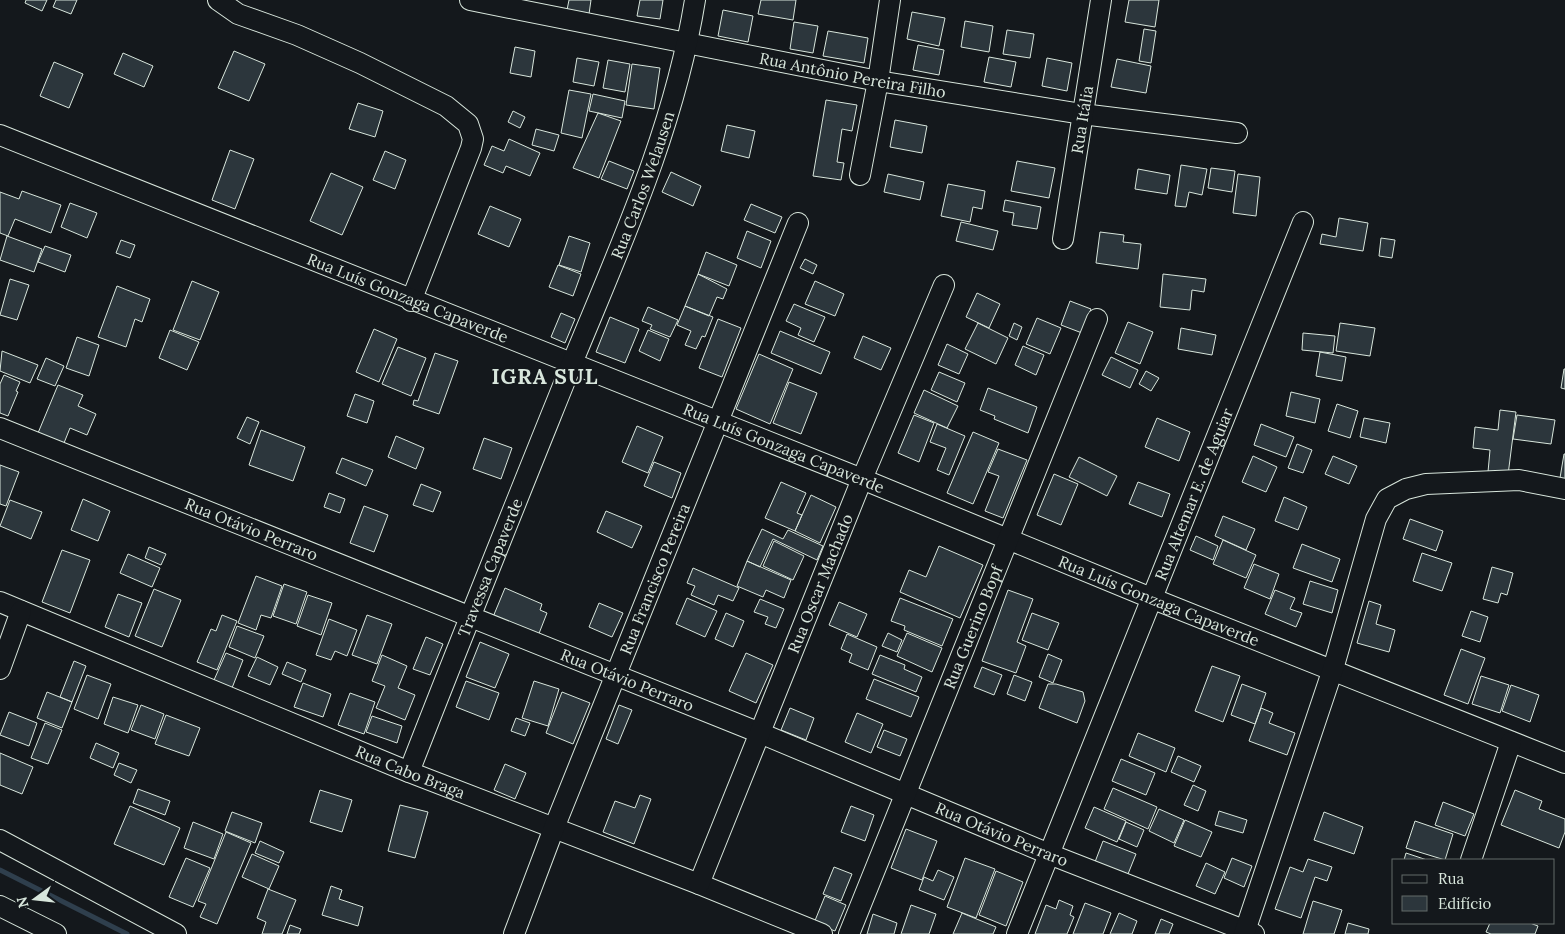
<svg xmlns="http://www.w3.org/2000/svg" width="1565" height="934" font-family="Lora,serif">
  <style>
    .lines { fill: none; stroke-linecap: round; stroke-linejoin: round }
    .stream { stroke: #2f3f4d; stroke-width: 5 }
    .building { fill: #2c363c; stroke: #d8e6dc }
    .minor-casing { stroke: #d8e6dc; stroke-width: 22 }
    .minor { stroke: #14181c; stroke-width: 20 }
    .labels { text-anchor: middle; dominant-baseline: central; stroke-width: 4; stroke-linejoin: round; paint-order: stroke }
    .street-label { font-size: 16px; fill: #d8e6dc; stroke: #14181c }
    .district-label { font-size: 21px; font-weight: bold; letter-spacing: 1px; fill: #d8e6dc; stroke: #14181c }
  </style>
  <rect width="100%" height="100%" fill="#14181c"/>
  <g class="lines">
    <path class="stream" d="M0 870 127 934"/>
  </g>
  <path class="building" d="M26 0H47L42 11 25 3Z
    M56 0H77L71 14 53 7Z
    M569 0H591L589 14 567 10Z
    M640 0H663L660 19 637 16Z
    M761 0H796L793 20 758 14Z
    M1129 0H1159L1155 27 1125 22Z
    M723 10 753 16 748 42 718 36Z
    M912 12 945 18 939 46 907 39Z
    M965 21 993 26 989 52 961 47Z
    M794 22 818 26 813 53 790 49Z
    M1144 29 1156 31 1151 63 1139 61Z
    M1007 30 1034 34 1030 58 1003 54Z
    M828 31 868 38 864 63 823 56Z
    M918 45 944 50 939 75 913 70Z
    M515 47 535 51 531 77 510 73Z
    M234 51 265 64 249 101 218 88Z
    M123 53 153 66 144 87 114 74Z
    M989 57 1016 62 1011 87 984 82Z
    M577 58 599 62 594 86 573 82Z
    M1047 58 1072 63 1067 91 1042 86Z
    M1117 59 1151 66 1146 93 1111 87Z
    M608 60 630 64 625 92 603 88Z
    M54 62 83 74 69 108 40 96Z
    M632 64 660 68 654 109 626 105Z
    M569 90 591 94 582 138 561 133Z
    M593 94 625 101 622 118 589 111Z
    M826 100 857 105 852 131 842 129 837 162 844 163 841 180 813 176Z
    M358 103 383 111 375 137 349 129Z
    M513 111 525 117 520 128 508 122Z
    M598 113 621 121 599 178 573 168Z
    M895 120 927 126 922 153 890 147Z
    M727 125 755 131 749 158 721 151Z
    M536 129 559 135 554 151 532 145Z
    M509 139 540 153 530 176 506 166 503 173 484 165 492 146 504 151Z
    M230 150 254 159 235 209 212 200Z
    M385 151 406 160 395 189 373 180Z
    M609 161 634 171 627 189 601 179Z
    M1017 161 1055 168 1049 198 1011 191Z
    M1181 165 1207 169 1202 195 1189 192 1186 207 1175 206Z
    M1211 168 1235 171 1232 192 1208 188Z
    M1138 169 1170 175 1167 194 1135 189Z
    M671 172 701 186 693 206 662 192Z
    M331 173 363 187 342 235 310 221Z
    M888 174 924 182 920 200 884 192Z
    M1238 174 1260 177 1256 216 1233 213Z
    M948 184 985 191 982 209 973 207 970 222 941 216Z
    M22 191 61 205 51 233 15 219 8 236 0 233V192L19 199Z
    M1005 200 1041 207 1037 229 1012 225 1014 213 1003 211Z
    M70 203 97 213 87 238 61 227Z
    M751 204 782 217 775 233 744 220Z
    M490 206 521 219 509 247 478 234Z
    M1339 218 1368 223 1363 251 1320 244 1322 234 1336 237Z
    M961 222 998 231 993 250 956 241Z
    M747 231 771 241 761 268 737 258Z
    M1100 232 1124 235 1123 242 1141 244 1138 269 1096 263Z
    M7 236 42 249 34 272 0 260Z
    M569 236 590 243 581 272 559 265Z
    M1381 238 1395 240 1392 258 1379 256Z
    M121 240 135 245 130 258 116 253Z
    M45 246 71 255 65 272 38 262Z
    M706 252 737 265 729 286 698 274Z
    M805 259 817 265 813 274 800 268Z
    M558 265 581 274 573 296 549 287Z
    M698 274 727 289 723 299 717 297 709 316 685 306Z
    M1163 274 1206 279 1204 292 1192 290 1190 310 1160 307Z
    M10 279 29 285 17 320 0 315Z
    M192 281 219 292 200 340 173 330Z
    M815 281 844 294 835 316 805 304Z
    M117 286 150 299 142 322 135 319 126 347 98 337Z
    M977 293 1000 304 989 328 966 317Z
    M1070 301 1091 309 1082 333 1061 325Z
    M794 304 825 317 814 342 798 335 801 328 786 321Z
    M685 306 713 317 705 337 702 336 696 349 685 345 691 331 677 325Z
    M648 307 678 320 670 337 650 329 652 325 642 321Z
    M561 313 575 319 565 343 551 337Z
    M610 317 639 329 625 363 596 352Z
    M1037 318 1061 328 1050 354 1026 344Z
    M718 319 741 328 722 377 699 368Z
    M1128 322 1153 332 1140 364 1115 353Z
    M978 323 1008 338 996 364 965 349Z
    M1014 323 1022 327 1017 340 1009 336Z
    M1340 323 1375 328 1370 356 1336 351Z
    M1181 328 1216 335 1212 355 1178 349Z
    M374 329 397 339 379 382 356 372Z
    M170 330 199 342 187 370 159 358Z
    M648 330 669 339 660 361 639 351Z
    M780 331 830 352 821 374 771 353Z
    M1303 333 1335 336 1333 353 1302 350Z
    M863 336 891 348 881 370 854 358Z
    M77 337 99 345 89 376 66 368Z
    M947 344 968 354 959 374 938 365Z
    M1023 346 1044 355 1036 375 1015 365Z
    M398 347 426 358 411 396 382 384Z
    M2 351 38 365 30 383 0 371Z
    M1320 352 1346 357 1342 381 1316 376Z
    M435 353 458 361 439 414 413 405 414 400 418 401Z
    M759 354 793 369 770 424 736 409Z
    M1111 357 1138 370 1130 388 1102 375Z
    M46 358 64 366 55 386 37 379Z
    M1564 369H1565V389L1561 388Z
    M1146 371 1159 378 1151 391 1139 384Z
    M939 372 965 383 957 402 931 390Z
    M4 375 20 382 16 391 18 392 8 416 0 413V384Z
    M789 382 817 393 801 434 773 423Z
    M58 385 83 395 78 406 96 414 87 435 70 428 64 443 38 433Z
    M988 388 1037 407 1028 433 994 419 995 416 980 410Z
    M924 390 958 406 947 428 914 413Z
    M1291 392 1320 399 1315 423 1286 416Z
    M355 394 374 401 367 423 347 416Z
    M1337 404 1358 411 1350 438 1328 431Z
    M1500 410 1516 412 1508 475 1488 472 1490 450 1473 448 1475 427 1498 430Z
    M914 415 934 423 919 462 898 453Z
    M1517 415 1555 420 1551 444 1513 439Z
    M247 417 259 422 250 444 237 438Z
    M1157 418 1190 432 1179 461 1145 447Z
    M1364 418 1390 423 1386 443 1360 437Z
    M937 424 965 436 949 475 937 470 946 448 930 442Z
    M1261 424 1294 437 1286 457 1254 445Z
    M637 426 663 437 648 473 622 462Z
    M261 430 305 447 293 481 249 465Z
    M973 432 999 443 973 504 947 493Z
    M396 436 424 448 416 469 388 457Z
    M484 438 512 448 501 479 473 469Z
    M1297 444 1312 450 1303 473 1288 468Z
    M998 449 1027 460 1003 518 985 511 999 476 988 472Z
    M1564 454H1565V479L1560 478Z
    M1253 456 1277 467 1266 492 1242 482Z
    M1333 456 1357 466 1349 484 1325 474Z
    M1079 457 1117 476 1107 496 1069 477Z
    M342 458 373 470 366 486 336 473Z
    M654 462 681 473 672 498 644 486Z
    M0 465 19 472 6 506 0 504Z
    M1054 474 1078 484 1061 525 1037 515Z
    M781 482 806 493 797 513 802 515 795 531 765 518Z
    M1138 482 1170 494 1162 517 1129 504Z
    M421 484 441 492 433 512 413 505Z
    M329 493 345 499 340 513 324 507Z
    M811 495 836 507 820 543 795 531Z
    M1284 497 1307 507 1298 530 1275 521Z
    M83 499 110 511 98 541 71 530Z
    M10 500 42 512 31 539 0 526Z
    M364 506 388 515 374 552 350 543Z
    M606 511 642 526 632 548 597 532Z
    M1223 516 1255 529 1246 550 1215 536Z
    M1410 519 1443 531 1436 551 1403 539Z
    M762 529 783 539 788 530 823 546 817 560 773 539 760 567 747 561Z
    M1196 536 1218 546 1213 560 1190 550Z
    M1223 540 1256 555 1246 578 1213 564Z
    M774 541 804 556 793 580 763 566Z
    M1302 544 1340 559 1332 582 1293 568Z
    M939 546 983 565 960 618 900 592 909 570 926 577Z
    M149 547 166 554 161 565 145 558Z
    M62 550 90 560 70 613 42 602Z
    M1422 553 1452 563 1442 591 1413 581Z
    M128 554 160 568 152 587 120 573Z
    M747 561 791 580 784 598 766 590 763 597 737 586Z
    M1254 564 1279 574 1270 599 1244 588Z
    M1492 567 1513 573 1507 595 1501 593 1498 603 1483 599Z
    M693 568 739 588 733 601 718 595 714 605 691 595 695 586 687 583Z
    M256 576 282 586 271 618 261 615 256 630 238 623Z
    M1310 581 1338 590 1332 613 1303 604Z
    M284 584 307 592 296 624 273 616Z
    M505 588 542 604 540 610 547 613 538 636 493 617Z
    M154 589 181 600 162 647 135 636Z
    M1008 590 1033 599 1017 642 1026 646 1016 673 982 661Z
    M1275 590 1295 598 1290 609 1302 613 1296 627 1265 614Z
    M118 594 142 603 129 637 105 627Z
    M308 595 332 603 321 635 297 626Z
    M687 598 717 611 705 637 676 624Z
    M900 598 953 619 942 646 904 630 905 626 891 621Z
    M760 599 784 609 776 628 765 624 768 617 754 612Z
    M1369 601 1381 605 1376 624 1395 630 1389 652 1357 643Z
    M839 602 867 614 857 637 829 625Z
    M599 603 623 613 612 637 589 627Z
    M1471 611 1488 617 1480 642 1462 636Z
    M726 613 744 621 733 647 715 639Z
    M1032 613 1059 623 1048 650 1022 640Z
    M222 615 237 621 217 670 197 662 211 629 216 631Z
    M367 615 392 624 377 664 352 655Z
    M329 619 357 630 347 656 335 651 331 660 316 655Z
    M237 626 264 636 255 658 229 647Z
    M888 633 902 640 897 652 882 646Z
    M907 633 942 648 932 672 897 656Z
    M847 634 877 647 868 670 849 662 852 654 841 649Z
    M426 637 443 644 430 675 413 669Z
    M480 642 509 654 495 688 466 677Z
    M1461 649 1485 658 1468 704 1444 695Z
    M226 653 243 660 232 688 214 680Z
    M746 653 773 665 756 703 729 691Z
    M1048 654 1062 660 1053 683 1039 677Z
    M382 655 407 666 398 688 415 695 405 720 376 708 385 686 372 681Z
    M880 655 905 665 904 669 922 677 916 692 872 674Z
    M257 657 278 667 270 685 248 676Z
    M74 661 86 666 72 702 60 697Z
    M287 662 306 670 301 682 282 674Z
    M1212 666 1240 676 1223 722 1195 711Z
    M982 667 1002 675 994 695 974 687Z
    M87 675 111 684 98 719 74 709Z
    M1014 675 1032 682 1025 701 1007 694Z
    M1481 676 1509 685 1500 713 1472 704Z
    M874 679 919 697 911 717 866 699Z
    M466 681 499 693 489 720 456 707Z
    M534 681 559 689 548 726 522 718Z
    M303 683 331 694 323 717 294 707Z
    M1048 684H1056L1083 692 1085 701 1077 723 1039 708Z
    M1242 684 1266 693 1255 724 1231 715Z
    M1511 685 1539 695 1530 722 1502 711Z
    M47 692 72 702 62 728 37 718Z
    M562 692 590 703 573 744 546 733Z
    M350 693 375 702 364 734 338 725Z
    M113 697 138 705 128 733 104 724Z
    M141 705 164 714 155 739 131 730Z
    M619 705 632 710 618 744 606 739Z
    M790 708 814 718 806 740 781 730Z
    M1261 708 1273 713 1269 723 1295 733 1287 755 1249 741Z
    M9 712 37 723 29 746 0 735Z
    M857 713 883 724 871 753 845 742Z
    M166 715 200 728 189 756 155 744Z
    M372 716 402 726 397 743 366 732Z
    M516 718 530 723 525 736 511 731Z
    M45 723 62 730 48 764 31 758Z
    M884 730 907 739 900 756 877 747Z
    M1138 733 1175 748 1166 772 1129 756Z
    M96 743 119 753 113 768 90 758Z
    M0 753 33 767 22 794 0 785Z
    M1178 756 1201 766 1194 782 1171 772Z
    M1121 759 1155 773 1146 795 1112 781Z
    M119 763 137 770 131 783 114 775Z
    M505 764 526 773 515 799 494 790Z
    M1193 785 1206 791 1198 811 1184 805Z
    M1113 788 1157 807 1148 829 1104 809Z
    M138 789 170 801 165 815 133 803Z
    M320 790 352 800 342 832 310 822Z
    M1515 790 1542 801 1539 809 1565 819V832L1559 848 1501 825Z
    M640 795 651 799 634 844 603 832 615 801 635 808Z
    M1443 802 1474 814 1465 836 1435 825Z
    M400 805 428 812 415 858 388 851Z
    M130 806 180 828 164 865 114 844Z
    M851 806 874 815 865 841 841 832Z
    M1094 807 1126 821 1117 842 1085 828Z
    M1159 809 1184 820 1174 843 1149 831Z
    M1219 811 1247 820 1243 833 1215 825Z
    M232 812 262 823 255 843 225 831Z
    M1324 812 1363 827 1354 854 1314 840Z
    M1185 820 1212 832 1201 857 1174 846Z
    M1415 821 1453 834 1445 860 1406 848Z
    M193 822 223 834 214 859 184 848Z
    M1126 822 1144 830 1137 847 1119 839Z
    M906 829 937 841 922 880 891 868Z
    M226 832 251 843 217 924 200 917 206 904 198 901Z
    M260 841 284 852 279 863 255 853Z
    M1103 841 1136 854 1128 874 1095 862Z
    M1406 853 1427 860H1404Z
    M252 854 279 866 269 889 242 877Z
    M186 858 210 868 193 907 169 897Z
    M965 858 995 869 976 918 947 907Z
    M1232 858 1252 866 1244 887 1224 878Z
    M1308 859 1332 867 1327 881 1315 877 1301 918 1275 909 1290 867 1303 872Z
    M1206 863 1225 872 1215 894 1196 886Z
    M834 867 852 874 841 901 823 894Z
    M938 870 954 877 944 900 919 890 924 877 933 881Z
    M996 871 1023 882 1006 926 979 915Z
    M331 886 342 890 339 899 363 907 358 926 322 915Z
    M268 889 296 900 282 934H262L266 922 257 918Z
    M825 896 846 905 835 931 814 923Z
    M1059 900 1073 906 1070 915 1074 917 1067 934H1035L1046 905 1056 909Z
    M1313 901 1342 910 1334 934H1303Z
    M1085 903 1111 913 1103 934H1073Z
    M911 905 936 914 929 934H901Z
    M962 913 996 927 993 934H953Z
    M1119 913 1137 921 1132 934H1110Z
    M873 914 897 923 894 934H867Z
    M1161 919 1173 924 1169 934H1155Z
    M1348 923 1369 929 1368 934H1345Z
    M1490 923H1530L1538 926 1535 934H1491L1486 932Z
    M290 925 301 929 299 934H287Z"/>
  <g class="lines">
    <g class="minor-casing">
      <g id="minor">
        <path d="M218 0 238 14 297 35 360 63 446 106 468 124 473 139 471 148 411 301"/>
        <path id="s1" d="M470 0 878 81 1082 114 1237 133"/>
        <path id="s2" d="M0 135 862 479 1151 598 1565 763"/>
        <path d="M860 175 878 81 890 0"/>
        <path id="s3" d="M1063 239 1101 0"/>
        <path id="s4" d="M0 428 760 733 1049 854 1254 934"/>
        <path id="s5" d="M0 602 409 772 699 884 822 934"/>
        <path d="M0 669 21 611"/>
        <path id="s6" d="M409 772C463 633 519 495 575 356 623 240 675 125 695 0"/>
        <path d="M0 840 176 934"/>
        <path d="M1471 860 1511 742"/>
        <path id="s7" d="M699 884 862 479 944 285"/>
        <path d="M0 906 56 934"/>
        <path id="s8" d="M514 934 554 828 798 223"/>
        <path id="s9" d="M849 934 1097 319"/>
        <path id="s10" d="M1017 934 1303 222"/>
        <path d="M1244 934 1333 669 1376 519 1387 499 1406 489 1426 484 1519 480 1565 489"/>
      </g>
    </g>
    <use href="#minor" class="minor"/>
  </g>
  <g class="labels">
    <g class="street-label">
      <text stroke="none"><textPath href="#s1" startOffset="390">Rua Antônio Pereira Filho</textPath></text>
      <text stroke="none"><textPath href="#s3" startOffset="121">Rua Itália</textPath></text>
      <text stroke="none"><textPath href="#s6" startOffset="632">Rua Carlos Welausen</textPath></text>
      <text stroke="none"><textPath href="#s2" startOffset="439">Rua Luís Gonzaga Capaverde</textPath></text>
      <text stroke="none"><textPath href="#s2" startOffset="844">Rua Luís Gonzaga Capaverde</textPath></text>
      <text stroke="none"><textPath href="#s10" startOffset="474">Rua Altemar E. de Aguiar</textPath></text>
      <text stroke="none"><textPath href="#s4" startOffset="271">Rua Otávio Perraro</textPath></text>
      <text stroke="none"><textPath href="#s6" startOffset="220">Travessa Capaverde</textPath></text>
      <text stroke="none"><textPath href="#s8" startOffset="382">Rua Francisco Pereira</textPath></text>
      <text stroke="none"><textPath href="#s7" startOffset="324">Rua Oscar Machado</textPath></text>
      <text stroke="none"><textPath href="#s2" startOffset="1249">Rua Luís Gonzaga Capaverde</textPath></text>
      <text stroke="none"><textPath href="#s9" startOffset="331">Rua Guerino Bopf</textPath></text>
      <text stroke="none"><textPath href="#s4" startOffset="676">Rua Otávio Perraro</textPath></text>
      <text stroke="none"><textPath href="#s5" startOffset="444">Rua Cabo Braga</textPath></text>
      <text stroke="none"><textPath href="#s4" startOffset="1081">Rua Otávio Perraro</textPath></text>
    </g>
    <g class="district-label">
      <text x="545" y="376">IGRA SUL</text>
    </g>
  </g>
  <rect x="1392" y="859" width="162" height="65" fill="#14181c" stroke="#626a69"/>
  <rect x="1402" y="875" width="25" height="8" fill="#14181c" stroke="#626a69"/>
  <text x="1438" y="884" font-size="15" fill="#d8e6dc">Rua</text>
  <rect x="1402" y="896" width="25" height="15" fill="#2c363c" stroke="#626a69"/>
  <text x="1438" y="909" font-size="15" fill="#d8e6dc">Edifício</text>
  <g transform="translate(35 899) rotate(255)" stroke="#14181c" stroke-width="4" paint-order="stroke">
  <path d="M0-4L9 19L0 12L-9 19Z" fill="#d8e6dc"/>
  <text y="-8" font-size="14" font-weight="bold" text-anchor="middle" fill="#d8e6dc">N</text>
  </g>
</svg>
